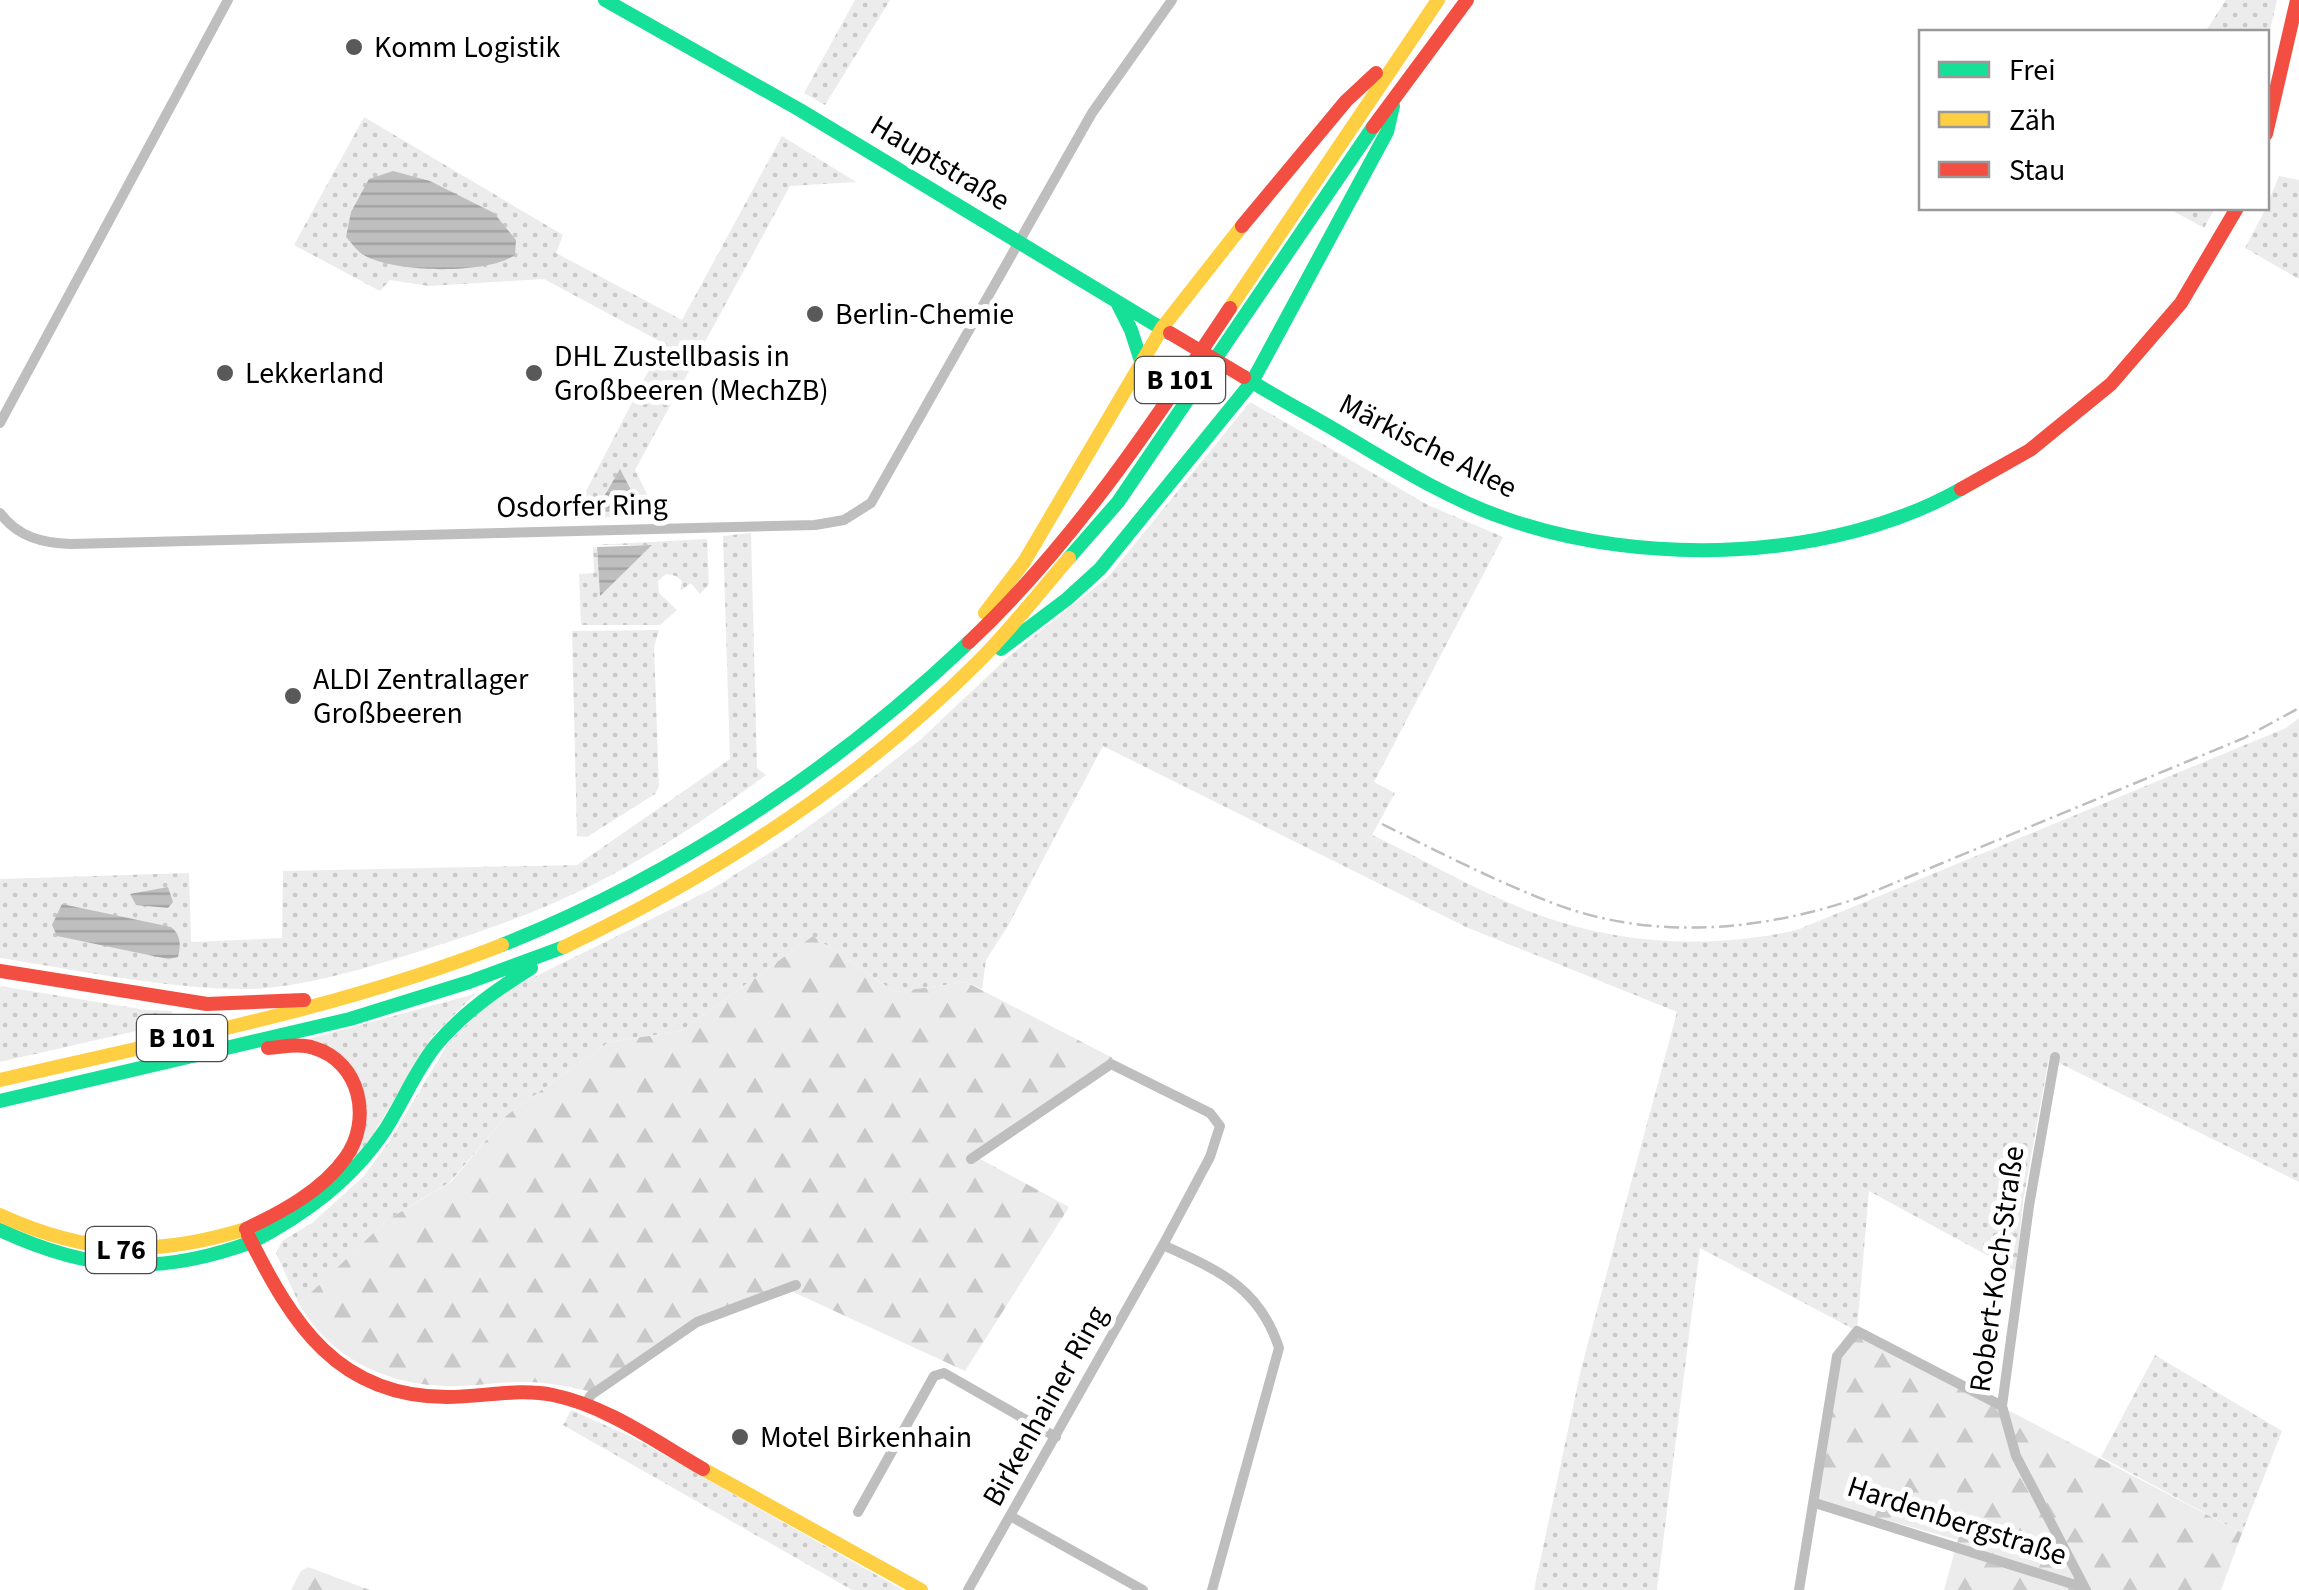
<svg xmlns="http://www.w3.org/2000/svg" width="2299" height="1590" font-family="'Source Sans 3',sans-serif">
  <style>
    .grass { fill: url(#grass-dots); fill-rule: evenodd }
    .forest { fill: url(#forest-firs) }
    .water { fill: url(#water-rules) }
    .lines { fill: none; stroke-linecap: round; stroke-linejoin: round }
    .street { stroke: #bebebe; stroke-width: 10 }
    .fast { stroke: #16e098; stroke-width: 14 }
    .slow { stroke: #ffcf43; stroke-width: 14 }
    .jam { stroke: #f24e42; stroke-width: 14 }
    .rail { stroke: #bebebe; stroke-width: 2.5; stroke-dasharray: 15 5 2.5 5; stroke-linecap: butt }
    .jam-bridge { stroke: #f24e42; stroke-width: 14 }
    .poi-dot { fill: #595959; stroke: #fff; stroke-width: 4 }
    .labels { text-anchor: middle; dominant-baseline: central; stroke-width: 10; stroke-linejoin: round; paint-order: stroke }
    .shield { fill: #fff; stroke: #4c4c4c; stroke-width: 2.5 }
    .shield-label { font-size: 28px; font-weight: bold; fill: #000 }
    .poi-label { font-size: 30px; fill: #000; stroke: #fff; text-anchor: start }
    .street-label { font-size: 30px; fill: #000; stroke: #fff }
  </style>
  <defs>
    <pattern id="grass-dots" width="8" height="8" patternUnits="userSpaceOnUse" patternTransform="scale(2.5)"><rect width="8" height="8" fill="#ececec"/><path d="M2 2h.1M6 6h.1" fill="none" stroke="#c9c9c9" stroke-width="1.8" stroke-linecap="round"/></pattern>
    <pattern id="forest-firs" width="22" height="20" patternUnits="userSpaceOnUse" patternTransform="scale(2.5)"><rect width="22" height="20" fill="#ececec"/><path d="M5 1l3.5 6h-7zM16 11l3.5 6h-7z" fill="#c9c9c9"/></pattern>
    <pattern id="water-rules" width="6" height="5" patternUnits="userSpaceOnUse" patternTransform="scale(2.5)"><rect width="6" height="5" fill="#bfbfbf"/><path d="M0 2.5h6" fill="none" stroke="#a2a2a2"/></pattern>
  </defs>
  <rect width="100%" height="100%" fill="#fff"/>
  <path class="grass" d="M855 0H890L825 105 804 93Z
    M2226 0H2277L2267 44 2266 32H2205Z
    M364 117 563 235 556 253 682 320 782 136 856 182 790 186 635 470 658 516 572 518 663 343 544 279 429 286 390 280 380 291 294 245Z
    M2279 176 2299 180V279L2245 248 2266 208Z
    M2168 208H2215L2204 228Z
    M1250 402 1428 505 1503 537 1374 782 1395 793 1372 835C1427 861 1482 894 1539 915 1622 945 1711 949 1797 930L2286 728 2299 718V1182L2049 1058 2023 1201 2016 1271 1869 1191 1857 1331 1700 1248 1657 1590H1534L1581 1369 1677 1012 1466 927 1103 746 1009 924 986 960 982 989 966 982 895 992 813 936 681 1031 609 1042 507 1115 450 1182 387 1220 299 1304 276 1253 282 1241 312 1223 364 1176 388 1143 449 1042 480 1011 514 987 712 889 790 840 842 802 920 740 1008 657 1108 577Z
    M751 533 757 768 766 775C705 820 641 863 571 895 521 919 467 936 414 953 367 968 299 988 250 989 171 990 78 970 0 958V879L189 873 191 942 282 938 283 871 577 865 730 759 723 536ZM148 923 171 927 168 959 143 953Z
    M707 539 709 584 700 594 691 583 680 591 682 581 676 576 666 574 658 581 659 593 677 610 660 625H581L579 574 594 573 593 547 597 548 600 594 650 545H593Z
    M659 630 654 647 659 786 655 794 587 837 577 836 572 631Z
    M0 986 146 1010 172 1011 171 1023 0 1062Z
    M475 994 432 1037 361 1155 321 1189 367 1104 308 1039Z
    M2155 1355 2282 1431 2242 1533 2101 1457Z
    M571 1410 632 1437 903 1590H852L563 1425Z"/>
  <path class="forest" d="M813 936 895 992 966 982 1113 1058 971 1154 1069 1207 965 1371 793 1292H782L697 1322 595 1392C572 1388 549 1382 526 1382 500 1381 474 1387 448 1386 386 1385 330 1358 299 1304L387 1220 451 1182 507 1115 609 1042 681 1031Z
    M1857 1331 2242 1533 2221 1590H1944L1958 1540 1818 1501 1841 1358Z
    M308 1567 370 1590H291L301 1571Z"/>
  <path class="water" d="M393 171 430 181 494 213 516 240 515 255C487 275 391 273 362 254 356 250 351 242 346 237L351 212 369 179Z
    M620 469 642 511 595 512Z
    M652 545 600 596 597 547Z
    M168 887 173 902 168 908 136 905 130 894Z
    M62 904 171 927C181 935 181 945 178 957L168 959 57 936 52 925Z"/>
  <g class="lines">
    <path class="street" d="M0 423 228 0
      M0 513C18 537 42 543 71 544L815 525 844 520 871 503 1092 113 1172 0
      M2055 1057 2029 1206 2002 1406 2016 1456 2086 1590
      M1163 1245C1217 1270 1259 1286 1279 1348L1212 1590
      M586 1403 591 1395 697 1322 796 1285
      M1815 1503 2085 1588
      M858 1512 934 1376 944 1373 1056 1437
      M1012 1517 1143 1590
      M968 1590 1163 1245 1210 1157 1220 1126 1210 1113 1111 1064 971 1159
      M1799 1590 1837 1356 1857 1331 2002 1406"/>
    <path class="fast" d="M605 0 800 110 1169 333
      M1117 302 1131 330 1142 364
      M1244 377C1276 397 1310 415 1342 434 1395 465 1446 498 1504 518 1641 567 1832 562 1961 489
      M1069 558 1118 502 1373 127
      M1001 649 1067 599 1100 569 1252 382 1387 132 1393 106
      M502 945C675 876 834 770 969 642
      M0 1101 350 1019 469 982 564 947
      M0 1230C90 1272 159 1276 252 1242
      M252 1242C305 1214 352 1180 385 1130 403 1102 415 1071 436 1045 463 1013 496 990 531 968"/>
    <path class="slow" d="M1230 308 1438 0
      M985 613 1024 562 1162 328 1242 226
      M564 947C717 874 858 782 978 662 1010 630 1039 593 1069 558
      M0 1080C169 1040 340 1009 502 945
      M0 1215C88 1255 154 1257 246 1229
      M703 1469 921 1590"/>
    <path class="jam" d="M1373 127 1467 0
      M2266 134 2297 0
      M1242 226 1346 101 1376 73
      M1961 489 2030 450 2111 384 2181 303 2237 208
      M969 642C1072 545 1152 425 1230 308
      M0 971 207 1004 304 1000
      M246 1229C282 1212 323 1190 346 1157 372 1120 361 1062 314 1048 300 1043 283 1047 268 1048
      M248 1235C292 1323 337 1397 447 1397 483 1397 518 1388 553 1395 607 1406 656 1442 703 1469"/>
    <path class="rail" d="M1382 824C1437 851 1493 880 1550 902 1649 941 1759 932 1858 898L2244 738 2299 708"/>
    <path class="jam-bridge" d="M1170 333 1244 377"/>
  </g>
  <g class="poi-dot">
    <circle cx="354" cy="47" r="10"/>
    <circle cx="815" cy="314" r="10"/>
    <circle cx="225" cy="373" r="10"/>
    <circle cx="534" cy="373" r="10"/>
    <circle cx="293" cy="696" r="10"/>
    <circle cx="740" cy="1437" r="10"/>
  </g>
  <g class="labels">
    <g class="shield">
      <rect x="1135" y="357" width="90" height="46" rx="8"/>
      <rect x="137" y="1015" width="90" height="46" rx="8"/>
      <rect x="86" y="1227" width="70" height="46" rx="8"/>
    </g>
    <g class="shield-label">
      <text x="1180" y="380">B 101</text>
      <text x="182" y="1038">B 101</text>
      <text x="121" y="1250">L 76</text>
    </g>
    <g class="poi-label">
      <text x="374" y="47">Komm Logistik</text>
      <text x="835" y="314">Berlin-Chemie</text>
      <text x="554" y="356">DHL Zustellbasis in<tspan x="554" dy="34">Großbeeren (MechZB)</tspan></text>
      <text x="245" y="373">Lekkerland</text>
      <text x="313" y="679">ALDI Zentrallager<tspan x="313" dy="34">Großbeeren</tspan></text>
      <text x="760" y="1437">Motel Birkenhain</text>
    </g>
    <g class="street-label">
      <text transform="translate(940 163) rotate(31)">Hauptstraße</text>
      <text transform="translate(1428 446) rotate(27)">Märkische Allee</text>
      <text transform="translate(582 506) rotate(-1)">Osdorfer Ring</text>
      <text transform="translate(1997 1269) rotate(-82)">Robert-Koch-Straße</text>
      <text transform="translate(1045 1406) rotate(-61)">Birkenhainer Ring</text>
      <text transform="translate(1957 1521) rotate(18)">Hardenbergstraße</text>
    </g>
  </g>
  <rect x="1919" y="30" width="350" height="180" fill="#ffffff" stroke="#999999" stroke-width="2.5"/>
  <rect x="1939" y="62" width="50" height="15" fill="#16e098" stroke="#999999" stroke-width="2.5"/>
  <text x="2009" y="80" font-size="30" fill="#000000">Frei</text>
  <rect x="1939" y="112" width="50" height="15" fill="#ffcf43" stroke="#999999" stroke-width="2.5"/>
  <text x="2009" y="130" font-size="30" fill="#000000">Zäh</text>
  <rect x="1939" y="162" width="50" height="15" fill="#f24e42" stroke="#999999" stroke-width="2.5"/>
  <text x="2009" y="180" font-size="30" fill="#000000">Stau</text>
</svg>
